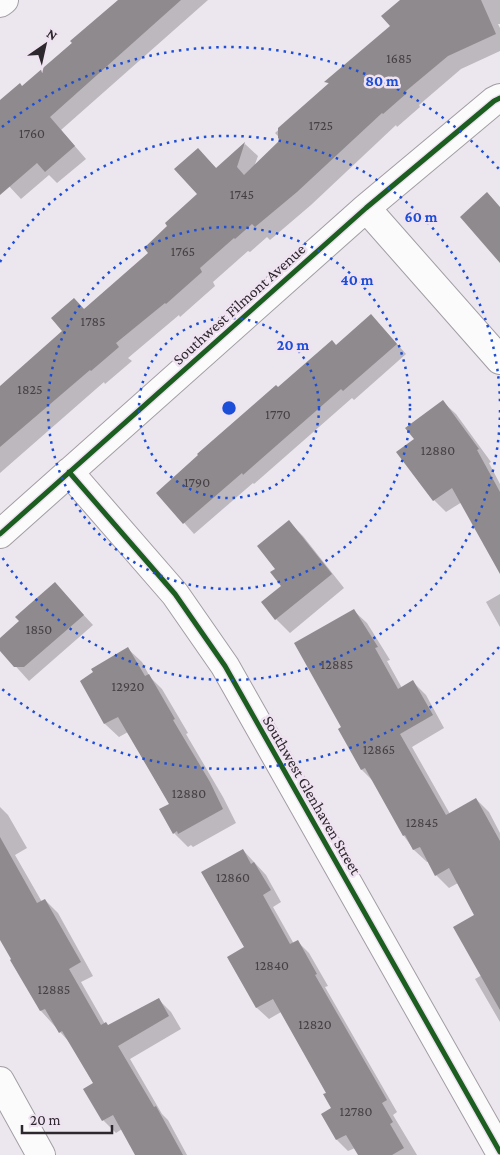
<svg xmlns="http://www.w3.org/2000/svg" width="500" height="1155" font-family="'Crimson Pro',serif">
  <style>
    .shadow { fill: #0003 }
    .building { fill: #8f8a8d }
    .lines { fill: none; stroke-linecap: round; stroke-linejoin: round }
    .minor-casing { stroke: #a29da3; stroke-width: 30 }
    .minor { stroke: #fcfbfc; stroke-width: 28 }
    .cycleway-casing { stroke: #efe2f1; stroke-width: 8 }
    .cycleway { stroke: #1b5e20; stroke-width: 5 }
    .ring { fill: none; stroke: #1d4ed8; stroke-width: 2.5; stroke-dasharray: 2.5 5 }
    .labels { text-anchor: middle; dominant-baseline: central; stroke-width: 5; stroke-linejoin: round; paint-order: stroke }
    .number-label { font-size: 14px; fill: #464045 }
    .street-label { font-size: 16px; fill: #2d282d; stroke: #efe2f1 }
    .centre { fill: #1d4ed8; stroke: #efe2f1; stroke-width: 2.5 }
    .ring-label { font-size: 15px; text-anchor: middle; font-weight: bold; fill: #1d4ed8; stroke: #efe2f1; stroke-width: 5; stroke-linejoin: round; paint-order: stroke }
  </style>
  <rect width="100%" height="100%" fill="#ece6ee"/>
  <path class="shadow" d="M120 0H208L61 130 86 159 57 183 49 175 21 199 8 185 0 188V102L23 87Z
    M402 0H500V24H498L500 28V51L461 69 419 105 420 107 397 127 396 125 311 205 270 240 267 237 250 252 248 251 213 282 215 286 180 317 179 315 128 358 132 361 105 384 104 382 0 473V388L150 253 198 195V150L217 169 245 144 258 156 254 167 282 140 275 133 329 84 326 82 392 26Z
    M381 326 406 354 354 400 352 398 254 484 253 483 194 534 158 493 278 389 336 346Z
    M443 402 456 414 491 462 489 463 500 484V571L462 502 446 512 434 500 416 439Z
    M289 522 303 536 344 588 290 633 276 619 263 602 283 586 276 569Z
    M55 584 93 625 29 681 0 649V639L21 621Z
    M500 594V627L486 602Z
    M354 611 367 623 390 660 387 661 402 688 413 682 426 695 444 728 412 747 450 814 476 799 489 812 500 833V1022L475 979 482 975 476 915 458 883 449 888 436 875 429 861 427 862 414 850 404 836 374 782 362 770 340 729 343 727Z
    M128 649 142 662 150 677 162 689 188 733 186 734 223 797 236 823 193 847 191 845 188 847 174 833 170 805 128 732 119 737 105 724 81 681Z
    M0 807 8 815 27 848 15 855 42 902 45 900 58 913 93 976 81 982 105 1024 109 1027 158 999 171 1012 181 1029 130 1059 162 1114 168 1120 187 1155H136L122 1129 116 1133 103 1120 94 1084 71 1044 41 1011 0 937Z
    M243 850 266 875 281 902 273 907 294 944 298 942 309 953 328 986 325 987 397 1112 393 1115 417 1155H359L355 1148 348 1151 337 1140 322 1115 333 1109 327 1093 281 1012 269 1019 257 1008 228 958 246 948Z"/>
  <path class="building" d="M118 0H181L50 117 75 146 45 172 37 163 0 195V100L20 83 22 86 72 43 70 41Z
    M400 0H481L496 34 448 56 406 91 407 93 383 114 382 113 297 192 255 227 252 224 235 239 234 238 200 268 202 272 166 304 165 303 116 343 119 347 91 371 90 370 0 447V386L62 331 51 318 74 298 84 309 148 253 144 248 167 226 165 223 197 194 174 169 198 148 216 168 245 142 237 167 244 175 280 140 278 138V128L329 83 324 82 390 26 381 16Z
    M487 192 500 207V263L460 217Z
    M371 314 397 344 343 391 341 389 243 475 242 473 183 524 156 493 198 455 197 454 276 385 278 387 332 340 336 345Z
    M443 400 479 449 477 450 500 492V574L452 488 433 501 396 452 414 439 405 428Z
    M289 520 332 574 275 620 261 602 281 586 270 572 275 569 257 546Z
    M55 582 84 615 24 667H14L0 651V638L19 621 15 617Z
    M354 609 378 647 375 648 398 689 413 680 433 715 400 734 446 815 476 798 500 841V1010L453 927 474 915 449 868 435 876 420 847 413 850 405 835 403 836 365 768 361 770 338 729 341 727 294 643Z
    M128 647 145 676 149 674 175 719 173 720 210 782 223 809 178 834 177 831 173 834 159 809 169 804 118 717 104 724 80 681 93 672 91 669Z
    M0 837 37 903 45 899 81 962 69 969 101 1025 106 1022 108 1025 159 998 169 1016 118 1046 154 1107 156 1106 183 1155H135L113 1115 102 1121 83 1089 93 1083 62 1031 59 1033 45 1009 40 1011 10 960 11 959 0 940Z
    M243 849 251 864 254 862 271 890 263 895 290 944 298 940 317 974 315 975 387 1100 382 1103 393 1122 390 1124 404 1148 392 1155H358L346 1135 336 1140 321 1114 331 1108 323 1094 326 1093 273 999 256 1008 227 957 244 947 201 872Z"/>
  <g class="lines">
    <g class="minor-casing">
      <path id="minor" d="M0 3 4 0
        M366 208 500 360
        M69 472 175 594 225 666 500 1152
        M0 534 366 208 494 101 500 98
        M0 1081 41 1155"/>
    </g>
    <use href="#minor" class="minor"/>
    <g class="cycleway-casing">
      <path id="cycleway" d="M69 472 175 594 225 666 500 1152
        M0 534 366 208 494 101 500 98"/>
    </g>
    <use href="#cycleway" class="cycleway"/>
  </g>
  <g class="ring">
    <circle cx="229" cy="408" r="90"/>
    <circle cx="229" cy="408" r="181"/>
    <path d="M500 410A271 271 0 0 1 0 554M0 262A271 271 0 0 1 500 406"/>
    <path d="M499 647A361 361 0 0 1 2 689M2 127A361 361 0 0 1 499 169"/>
  </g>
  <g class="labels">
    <g class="number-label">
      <text x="399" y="58">1685</text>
      <text x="321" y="125">1725</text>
      <text x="32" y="133">1760</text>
      <text x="242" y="194">1745</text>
      <text x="183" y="251">1765</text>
      <text x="93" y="321">1785</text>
      <text x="30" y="389">1825</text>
      <text x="278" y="414">1770</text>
      <text x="438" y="450">12880</text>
      <text x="197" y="482">1790</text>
      <text x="39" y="629">1850</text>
      <text x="337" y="664">12885</text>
      <text x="128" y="686">12920</text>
      <text x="379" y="749">12865</text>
      <text x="189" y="793">12880</text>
      <text x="422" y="822">12845</text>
      <text x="233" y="877">12860</text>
      <text x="272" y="965">12840</text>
      <text x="54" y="989">12885</text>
      <text x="315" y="1024">12820</text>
      <text x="356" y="1111">12780</text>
    </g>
    <g class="street-label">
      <text transform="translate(239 304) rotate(-42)">Southwest Filmont Avenue</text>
      <text transform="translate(312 795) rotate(60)">Southwest Glenhaven Street</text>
    </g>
  </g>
  <circle cx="229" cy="408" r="8" class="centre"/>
  <g class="ring-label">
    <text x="382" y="86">80 m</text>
    <text x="421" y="222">60 m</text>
    <text x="357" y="285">40 m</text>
    <text x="293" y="350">20 m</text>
  </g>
  <g transform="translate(45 45) rotate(34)" stroke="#efe2f1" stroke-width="4" paint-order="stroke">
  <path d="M0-4L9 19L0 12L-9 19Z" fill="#2d282d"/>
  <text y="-8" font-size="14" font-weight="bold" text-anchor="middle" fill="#2d282d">N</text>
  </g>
  <path d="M22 1125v8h90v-8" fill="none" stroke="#2d282d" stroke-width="2.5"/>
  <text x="30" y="1125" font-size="15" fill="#2d282d" stroke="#efe2f1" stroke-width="4" paint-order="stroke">20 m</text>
</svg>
